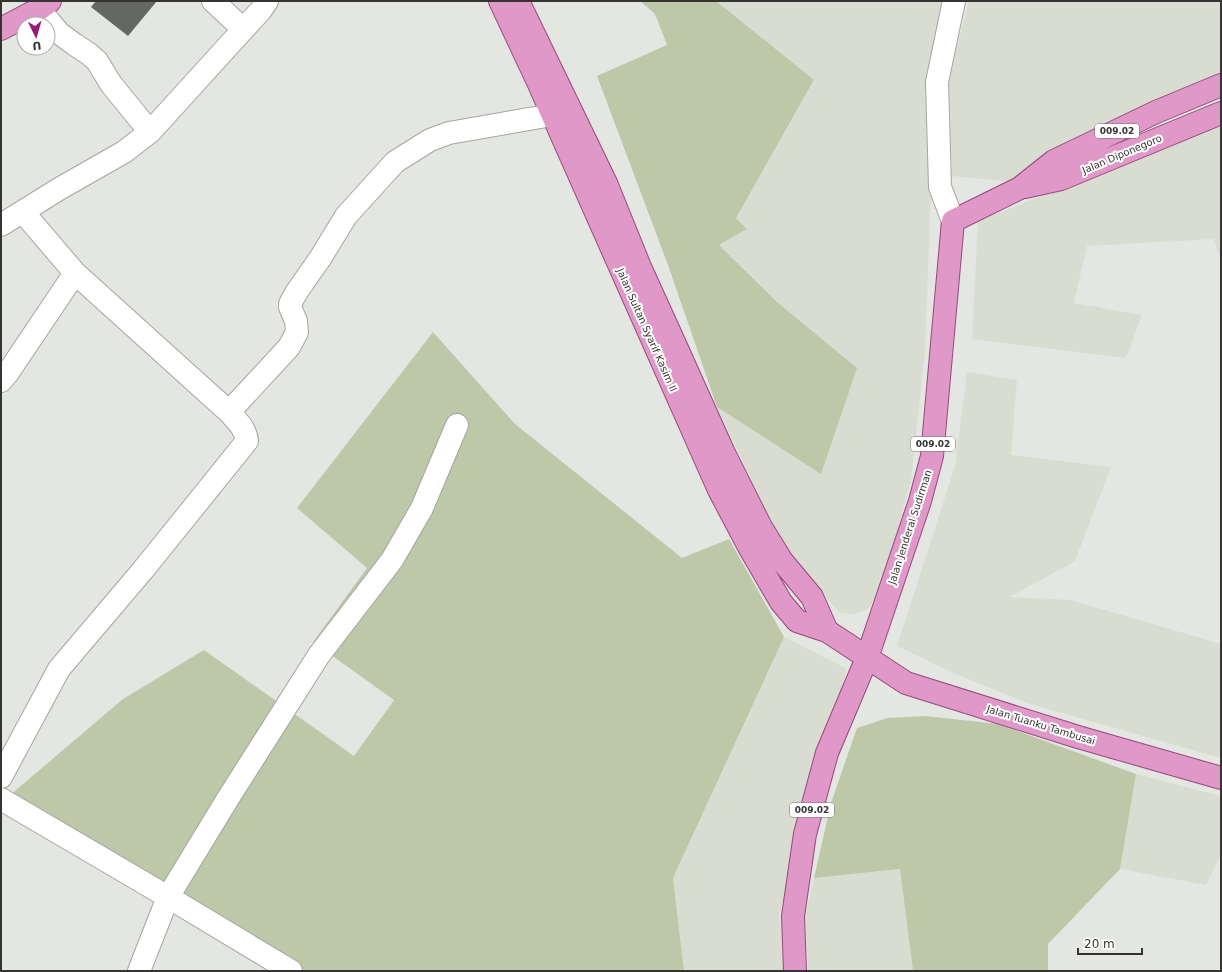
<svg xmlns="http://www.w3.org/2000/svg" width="1222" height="972" font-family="'DejaVu Sans',sans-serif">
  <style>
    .built { fill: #d9ddd1 }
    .green { fill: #bdc8a8 }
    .building { fill: #656762 }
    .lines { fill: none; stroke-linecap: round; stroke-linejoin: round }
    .minor-casing { stroke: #a3a5a0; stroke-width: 24 }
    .major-casing { stroke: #95497b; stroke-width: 24 }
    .minor { stroke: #fff; stroke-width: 22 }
    .major { stroke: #df98c7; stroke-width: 22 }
    .labels { text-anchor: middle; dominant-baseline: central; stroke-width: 4; stroke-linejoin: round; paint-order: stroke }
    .shield { fill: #fff; stroke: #717170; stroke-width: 1 }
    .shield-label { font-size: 9px; font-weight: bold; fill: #343432 }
    .street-label { font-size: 10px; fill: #343432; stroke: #fff }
  </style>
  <rect width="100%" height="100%" fill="#e4e6e1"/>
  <path class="built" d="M716 1H946L933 133 925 352 911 481 878 598 866 610 855 614 841 613 810 582 775 529 717 407 821 473 778 303 719 245 747 229 736 218 814 81Z
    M969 1H1221V93L1013 182 952 176 949 78Z
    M1221 125V259L1214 239 1087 246 1074 303 1142 315 1126 358 972 339 978 221Z
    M967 372 1017 380 1011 455 1111 467 1075 561 1010 597 1071 600 1221 644V758L1030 704 951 672 897 646 955 466Z
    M784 637 847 669 779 915 784 971H684L673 878Z
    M1136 774 1221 796V855L1206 885 1120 869Z
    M900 869 913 971H808L805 916 814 878Z"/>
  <path class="green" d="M640 1H716L814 80 736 218 747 229 719 245 778 303 857 368 821 474 717 407 668 265 597 76 667 45 655 14Z
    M433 332 515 424 682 558 729 539 784 637 673 878 684 971H304L9 796 123 699 204 650 354 756 394 700 313 642 367 568 297 508Z
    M926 716 998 724 1136 774 1120 869 1048 944V971H913L900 869 814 878 831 803 857 728 888 718Z"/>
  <path class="building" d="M96 1H157L128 36 91 7Z"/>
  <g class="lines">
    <g class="minor-casing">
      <path id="minor" d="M213 1 243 29
        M39 9 59 33 74 44 89 54 97 61 111 84 150 132
        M953 221 940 187 937 82 954 1
        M1 225 59 189 124 152 150 132 261 10 267 1
        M1 381 7 374 75 273
        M229 412 289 347 297 332 296 321 290 307V304L296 293 321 257 346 216 395 162 430 140 449 133 552 115
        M1 777 59 669 143 570 247 441C246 429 237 421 229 412L75 273 23 212
        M1 799 168 897 291 971
        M139 971 168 897 227 800 319 655 392 560 422 508 457 425"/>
    </g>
    <g class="major-casing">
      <path id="major" d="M500 1 538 82 719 490 749 547 781 602 797 621 827 631 906 683 1078 737 1221 778
        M518 1 606 183 640 267 670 333 723 451 761 527 782 561 812 597 827 631
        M1 29 39 9 50 1
        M1025 187 1061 179 1221 113
        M795 971 793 916 805 834 827 753 867 658 920 501 932 456 953 221 1020 188 1054 161 1156 112 1221 85"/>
    </g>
    <use href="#minor" class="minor"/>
    <use href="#major" class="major"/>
  </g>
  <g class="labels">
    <g class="shield">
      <rect x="1095" y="124" width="44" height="14" rx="3"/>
      <rect x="911" y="437" width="44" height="14" rx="3"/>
      <rect x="790" y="803" width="44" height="14" rx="3"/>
    </g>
    <g class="shield-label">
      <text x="1117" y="131">009.02</text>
      <text x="933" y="444">009.02</text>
      <text x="812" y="810">009.02</text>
    </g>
    <g class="street-label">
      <text transform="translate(1122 154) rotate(-23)">Jalan Diponegoro</text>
      <text transform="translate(647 330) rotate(66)">Jalan Sultan Syarif Kasim II</text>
      <text transform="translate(910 527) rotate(-72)">Jalan Jenderal Sudirman</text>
      <text transform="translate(1041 725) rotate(17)">Jalan Tuanku Tambusai</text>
    </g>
  </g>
  <rect width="1222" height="972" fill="none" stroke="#343432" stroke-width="4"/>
  <g transform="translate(36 36) rotate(175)"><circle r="19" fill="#ffffff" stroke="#aeaead"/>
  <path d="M0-3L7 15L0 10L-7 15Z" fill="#961b74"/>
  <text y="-6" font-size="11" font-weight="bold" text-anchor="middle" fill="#343432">U</text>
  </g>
  <path d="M1078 948v6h64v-6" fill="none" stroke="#343432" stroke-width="2"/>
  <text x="1084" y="948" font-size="12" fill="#343432" stroke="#ffffff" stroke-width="3" paint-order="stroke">20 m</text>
</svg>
